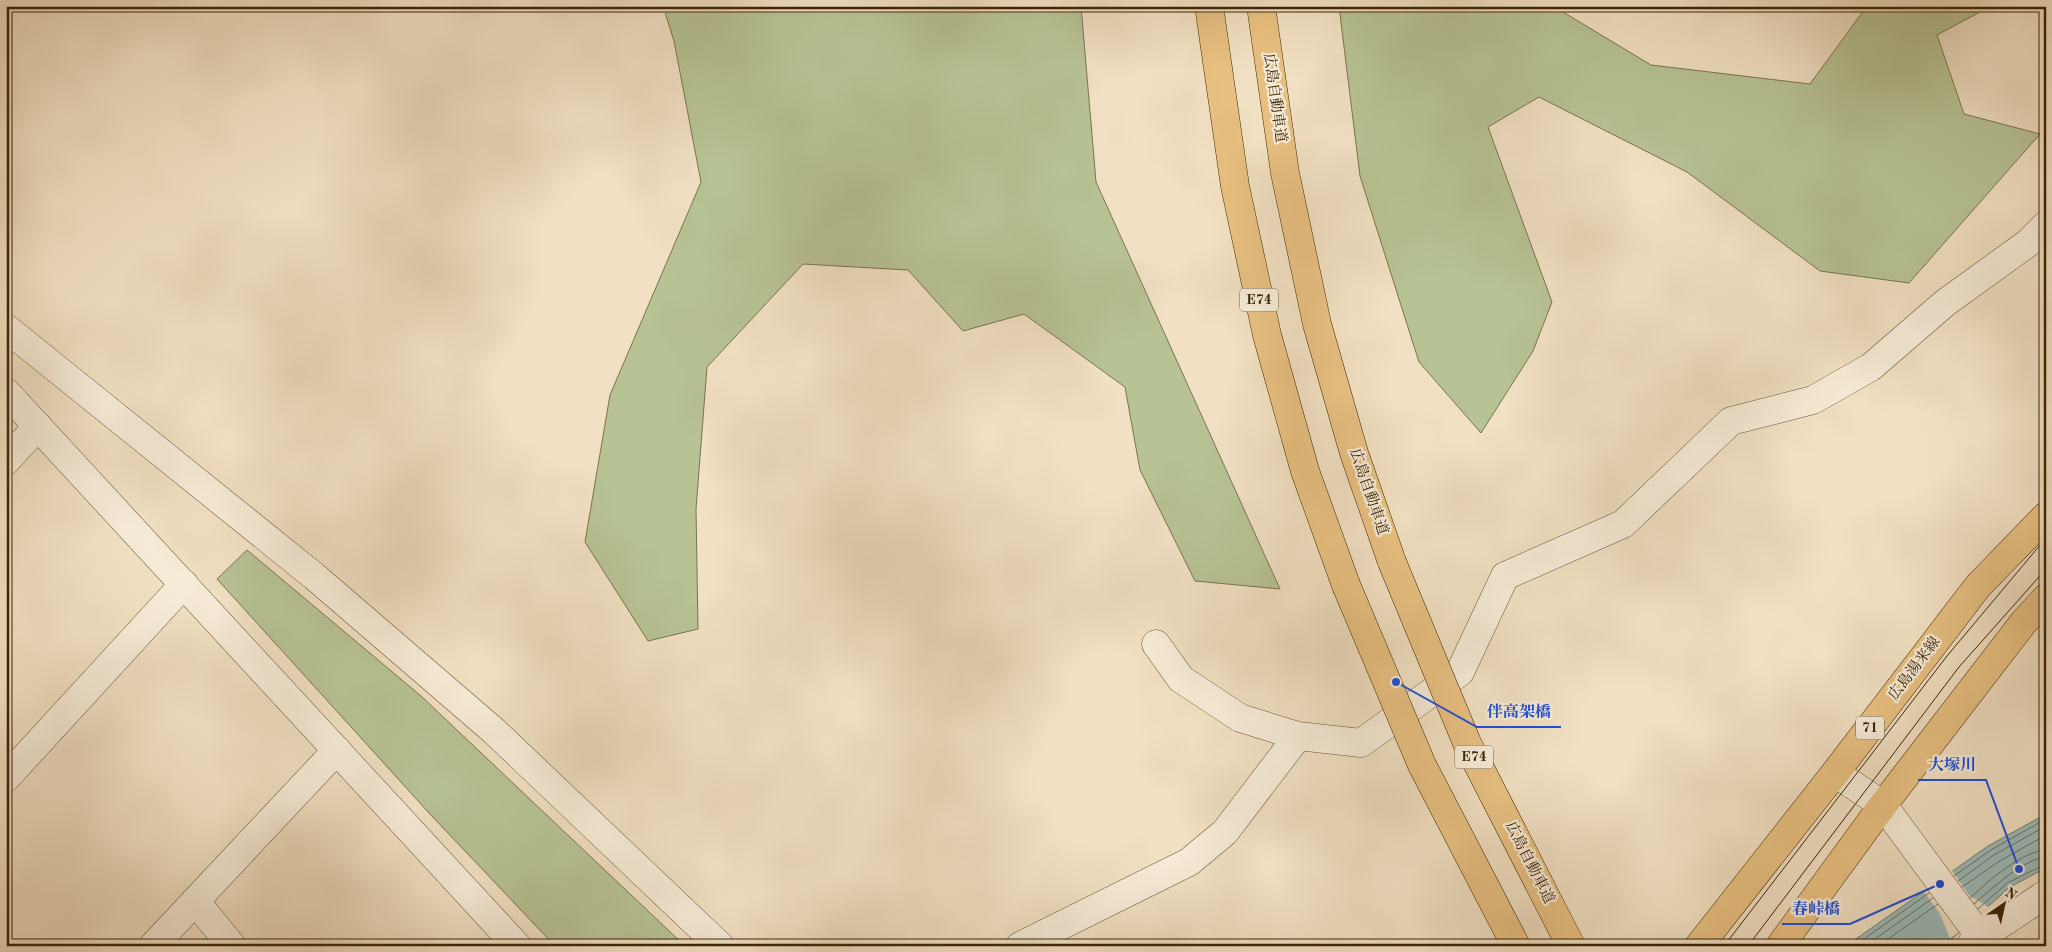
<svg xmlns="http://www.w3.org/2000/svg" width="2052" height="952" font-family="'Old Standard TT','Noto Serif JP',serif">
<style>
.green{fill:#b7c395;stroke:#7a744c}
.water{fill:#9cbbbb;stroke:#767f72}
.pier{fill:#f1e0c2}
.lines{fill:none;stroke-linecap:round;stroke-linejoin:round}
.shore{stroke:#6c7060;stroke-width:1}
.minor-casing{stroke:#695434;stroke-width:29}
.tertiary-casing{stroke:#695434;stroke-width:29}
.primary-casing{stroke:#3c2504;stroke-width:29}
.motorway-casing{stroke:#3c2504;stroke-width:29}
.minor{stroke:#f6ebd7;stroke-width:28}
.tertiary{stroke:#f6ebd7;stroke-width:28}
.primary{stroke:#e8c081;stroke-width:28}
.motorway{stroke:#e8c081;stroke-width:28}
.tram{stroke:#3c2504;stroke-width:1}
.motorway-bridge-casing{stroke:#3c2504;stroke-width:29;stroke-linecap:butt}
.motorway-bridge{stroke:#e8c081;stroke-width:28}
.labels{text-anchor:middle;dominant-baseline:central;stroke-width:4.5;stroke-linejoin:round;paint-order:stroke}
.shield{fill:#f6ebd7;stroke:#746043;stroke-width:1}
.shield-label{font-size:14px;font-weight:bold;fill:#3c2504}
.street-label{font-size:15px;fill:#3c2504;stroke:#f6ebd7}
.leader{fill:none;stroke:#1d4ed8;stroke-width:2}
.callout-dot{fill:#1d4ed8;stroke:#f6ebd7;stroke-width:2}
.callout-label{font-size:16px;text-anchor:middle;font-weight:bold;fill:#1d4ed8;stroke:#f6ebd7;stroke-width:4.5;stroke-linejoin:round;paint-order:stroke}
</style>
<rect width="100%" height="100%" fill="#f1e0c2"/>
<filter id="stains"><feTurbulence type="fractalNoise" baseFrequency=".004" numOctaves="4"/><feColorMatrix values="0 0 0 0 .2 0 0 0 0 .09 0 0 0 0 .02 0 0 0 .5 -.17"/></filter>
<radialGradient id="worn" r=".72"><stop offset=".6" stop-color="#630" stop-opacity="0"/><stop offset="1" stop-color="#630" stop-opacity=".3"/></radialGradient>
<path class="green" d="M663,6h418l15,176 184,407 -85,-8 -55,-111 -15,-83 -101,-73 -61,17 -55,-61 -105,-6 -96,103 -11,142 2,120 -50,12 -63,-99 25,-147 91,-213 -27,-141z
M1339,6h214l98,59 159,19 57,-78h124l-54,29 27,79 76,20 -131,149 -89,-12 -133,-99 -148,-75 -51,30 64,175 -19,49 -52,82 -62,-71 -59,-186z
M247,550l174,146 264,250h-130l-126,-133 -212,-234z"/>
<path class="water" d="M2046,814v54l-36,19 -66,59h-98l142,-100z"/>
<path class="pier" d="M1951,869l18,26 21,13 -14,13 -26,17 -10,-24 -18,-25z"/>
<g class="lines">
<path class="shore" d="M1954,876l37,-26 55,-31
M1958,881l36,-26 52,-29
M1962,887l36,-25 48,-27
M1970,898c17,-16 52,-47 76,-48
M1974,904c16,-14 51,-46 72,-47
M1978,909l29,-26 39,-19
M1854,946l75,-53
M1865,946l68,-48
M1878,946l60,-42"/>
<g class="minor-casing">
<path id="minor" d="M6,392l511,554
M6,461l32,-35
M1156,644l25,35 59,39 58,18 63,7 99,-71 45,-96 118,-52 108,-103 82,-21 58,-33 74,-64 83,-60 18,-18
M1835,773l48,32 90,122 13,6
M6,778l178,-194
M195,901l37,45
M1972,943l74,-49
M153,946l184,-196
M1020,946l169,-84 36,-30 73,-96"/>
</g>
<g class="tertiary-casing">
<path id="tertiary" d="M6,328l308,248 180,155 226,215"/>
</g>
<g class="primary-casing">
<path id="primary" d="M1699,946l136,-173 143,-187 68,-70
M1780,946l103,-141 140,-182 23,-25"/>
</g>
<g class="motorway-casing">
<path id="motorway" d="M1209,6l26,180 32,149 38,136 41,114
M1261,6l24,167 32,151 37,129 38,109"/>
</g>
<use href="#minor" class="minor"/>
<use href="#tertiary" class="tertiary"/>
<use href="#primary" class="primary"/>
<use href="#motorway" class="motorway"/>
<path class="tram" d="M1724,946l223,-290 99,-118
M1748,946l211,-279 87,-98"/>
<g class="motorway-bridge-casing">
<path id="motorway-bridge" d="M1392,562l75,181 104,203
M1346,585l76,180 94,181"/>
</g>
<use href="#motorway-bridge" class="motorway-bridge"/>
</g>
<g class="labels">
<g class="shield">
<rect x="1240" y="288.5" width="38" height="23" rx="4"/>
<rect x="1856" y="716.5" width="28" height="23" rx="4"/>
<rect x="1455" y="745.5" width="38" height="23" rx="4"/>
</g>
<g class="shield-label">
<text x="1259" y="300">E74</text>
<text x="1870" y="728">71</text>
<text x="1474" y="757">E74</text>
</g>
<g class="street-label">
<text transform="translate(1274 98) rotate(82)">広島自動車道</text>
<text transform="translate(1368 492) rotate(71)">広島自動車道</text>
<text transform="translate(1915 669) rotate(-53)">広島湯来線</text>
<text transform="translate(1529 863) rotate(63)">広島自動車道</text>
</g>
</g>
<path class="leader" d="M1396 682L1477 727H1561M2019 869L1986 780H1918M1940 884L1850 924H1782"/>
<g class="callout-dot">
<circle cx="1396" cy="682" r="5"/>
<circle cx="2019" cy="869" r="5"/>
<circle cx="1940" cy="884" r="5"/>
</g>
<g class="callout-label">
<text x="1519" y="717">伴高架橋</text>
<text x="1952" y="770">大塚川</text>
<text x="1816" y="914">春峠橋</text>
</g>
<rect width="2052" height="952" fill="none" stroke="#f1e0c2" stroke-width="25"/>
<rect x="8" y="8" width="2037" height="937" fill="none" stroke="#3c2504" stroke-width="2.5"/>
<rect x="12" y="12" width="2027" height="927" fill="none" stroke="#3c2504"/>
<g transform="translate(2004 904) rotate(34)" stroke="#f6ebd7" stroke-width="4" paint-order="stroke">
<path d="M0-4L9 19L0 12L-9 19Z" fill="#3c2504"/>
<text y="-8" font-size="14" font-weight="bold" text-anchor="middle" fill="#3c2504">N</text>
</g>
<rect width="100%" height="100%" filter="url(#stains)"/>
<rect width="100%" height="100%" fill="url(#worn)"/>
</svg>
